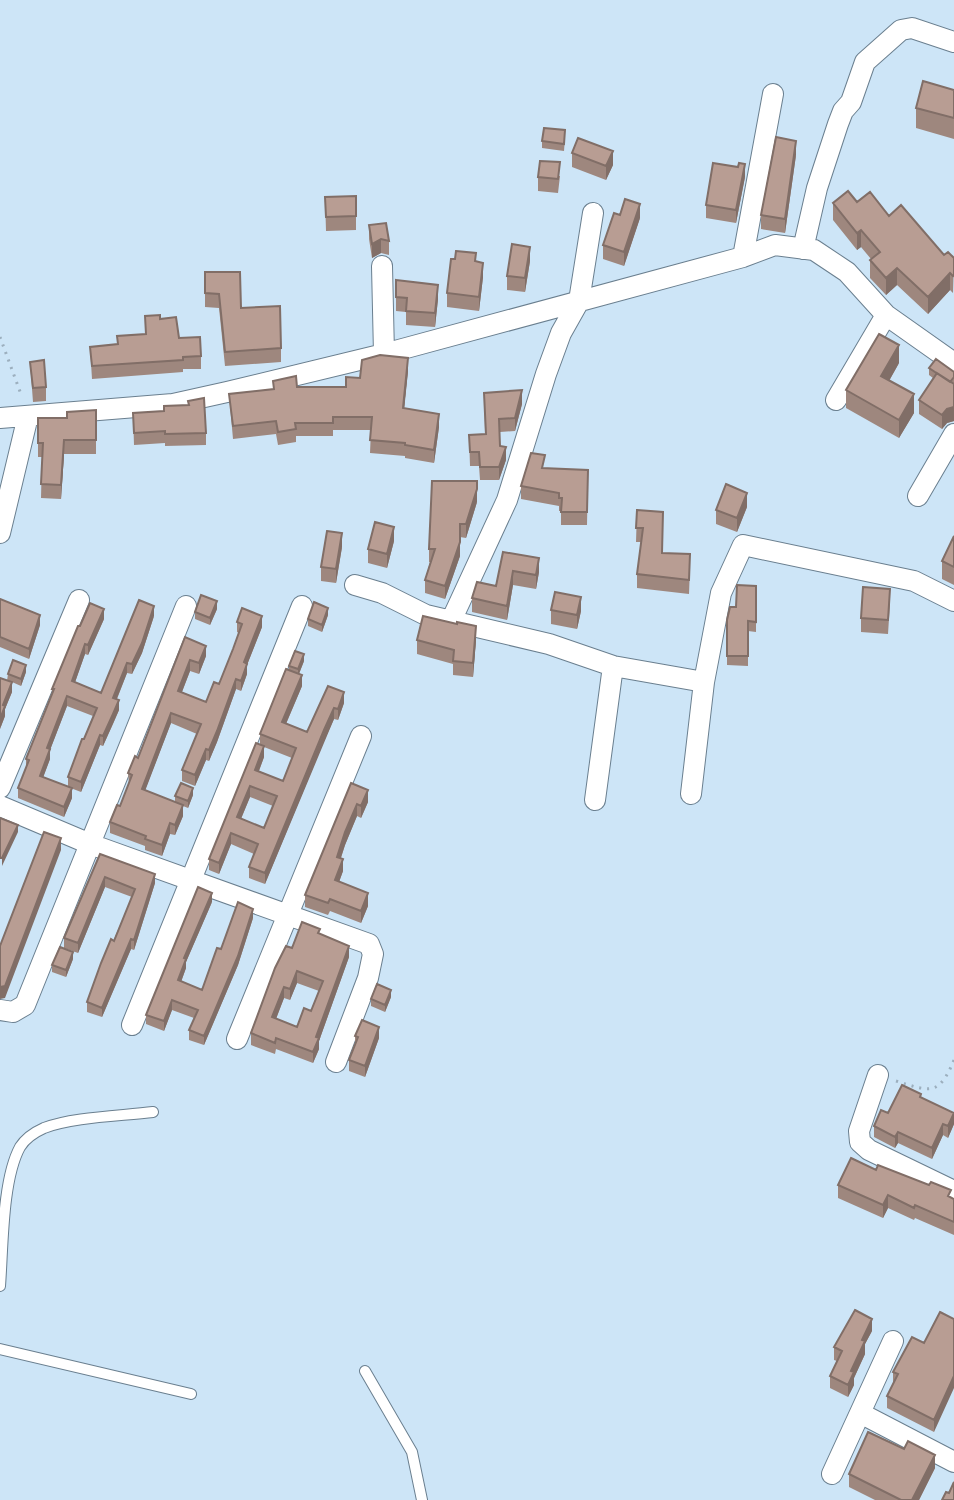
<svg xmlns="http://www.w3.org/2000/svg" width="954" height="1500" font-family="Rubik,sans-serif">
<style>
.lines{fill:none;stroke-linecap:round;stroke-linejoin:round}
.lane-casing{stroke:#6a7f8f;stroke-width:12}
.street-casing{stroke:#6a7f8f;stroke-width:22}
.path{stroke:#9cafbe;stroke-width:3;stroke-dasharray:2 6;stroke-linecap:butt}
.lane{stroke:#fff;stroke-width:10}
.street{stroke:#fff;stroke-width:20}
.wall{fill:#9e877e;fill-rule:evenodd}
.shaded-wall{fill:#816e67}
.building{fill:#b89d93;stroke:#816e67;stroke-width:2;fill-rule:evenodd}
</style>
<rect width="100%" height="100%" fill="#cde5f7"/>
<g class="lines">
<g class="lane-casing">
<path id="lane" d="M0,1286c3,-38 2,-106 20,-139 5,-8 15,-15 24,-19 28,-11 77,-12 109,-16
M0,1349l191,45
M365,1371l47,81 10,48"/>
</g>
<g class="street-casing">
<path id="street" d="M803,249l14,-61 21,-64 5,-13 8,-9 14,-40 36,-32 11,-2 42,14
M743,257l30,-163
M382,266l2,88
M836,400l50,-85
M0,418l173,-14 54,-12 157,-38 359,-97 32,-12 39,5 33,22 39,43 68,48
M918,496l36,-62
M0,533l28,-117
M355,585l27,8 44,22 123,29 64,22 91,16 17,-89 22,-48 171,36 40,20
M451,621l56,-121 39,-126 15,-41 18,-32 14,-88
M0,788l79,-188
M691,794l13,-112
M595,800l18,-134
M0,806l90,38 279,100 4,10 -5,24 -32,84
M0,1010l13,2 12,-7 161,-399
M132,1025l170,-419
M237,1039l124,-303
M878,1075l-19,56 1,11 9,8 85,41
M860,1413l94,49
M832,1474l61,-133"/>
</g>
<path class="path" d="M0,337l22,60
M896,1081c35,11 43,15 58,-21"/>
<use href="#lane" class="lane"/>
<use href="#street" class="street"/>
</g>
<path class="wall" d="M954,90v49l-38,-11v-20z
M565,137l-1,14 -22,-3v-7z
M572,153l41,12 -7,15 -34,-13z
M796,155l-11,78 -24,-4v-14z
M560,176l-2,17 -20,-2v-14z
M745,177l-9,46 -30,-5v-13z
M356,196v34l-30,1 -1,-34z
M857,202l32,14 55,39 10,3 -1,35 -3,-3 -22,24 -31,-29 -11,10 -16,-17v-18l1,-1 -10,-12 -4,3 -24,-30v-17z
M640,218l-16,48 -21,-7v-14z
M369,225l20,16v14l-8,-2 -9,5 -3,-19z
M530,261l-5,31 -18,-2v-14z
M476,262l7,15 -4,34 -32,-4v-14z
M205,272l76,76v14l-56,4 -6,-58 -14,-1z
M396,280l42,19 -3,28 -29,-2v-13l-10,-1z
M145,316l15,3 19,19 22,18v13h-18v3l-91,7 -2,-32 27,-2v-9l28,-2z
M30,362l16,25v14l-13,1z
M899,363l-10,18 25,32 -15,25 -53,-30v-18z
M929,368l25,4v49l-7,2 -5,6 -23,-15v-14l14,-22 -4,-3z
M408,371l-4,37 35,19 -5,36 -29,-5v-2l-35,-3 1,-23h-38v6h-37v6l-18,3 -2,-11 -43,5 -4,-45 68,-7h49l14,-9z
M484,393l38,11 -7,27 -15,1v14l6,14 -7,20h-19l-1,-14h-9l-1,-31 16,-1z
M96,410v44h-32l-3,45 -20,-1 1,-41h-4v-39h29z
M133,413l73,20v12l-41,1v-3l-31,2z
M545,468l43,2 -1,55h-26v-14h-2v-5l-38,-7v-13z
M477,502l-11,36 -6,-1v19l-15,43 -20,-6v-13l5,-18h-1v-13z
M747,507l-10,25 -21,-8v-14z
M637,510l25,43 28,15 -1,26 -52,-6v-14l4,-32h-5z
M954,536v49l-12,-6v-18z
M394,541l-7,27 -19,-5v-14z
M342,547l-6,36 -15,-2v-14z
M503,552l36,20 -3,17 -23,-4 -6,35 -35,-8v-14l24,-12z
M756,586v46l-8,-1v35l-21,-1v-45l9,-13z
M0,599l40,26 -11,34 -29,-12z
M890,603l-2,31 -27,-2v-14z
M217,609l-7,16 -15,-6v-7z
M551,610l30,1 -4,18 -26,-5z
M328,615l-6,17 -14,-6v-7z
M154,616l-12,37 -10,21 -5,-1 -10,26 2,11 -6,14 -10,22 -3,-1 -19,47 -13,-5v-10l25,-61 -26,-10 -17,44v9l-7,18 29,21 -8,19 -46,-19v-10l8,-19v-10l26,-64v-6l28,-63 24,-7 -16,36 -3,-1 -10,28 26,11z
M237,622l25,5 -15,38v9l-6,17 -5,-2 -19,53 -8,19 -3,-1 -11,26 -13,-5v-11l15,-36 -26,-11 -26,67 30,12v-6l18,-1 -5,13 -5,-2v10l-8,19 -5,-1 -8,22 -17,-6v-4l-35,-13v-11l10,-16 9,-22 -1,-11 10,-15 47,-121 21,19 -7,18 -9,-3 -8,21 24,10 13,-18 20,-51 -2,-1z
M417,640h59l-3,37 -20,-2v-11l-36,-10z
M304,661l-5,13 3,12 -16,38 21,8 21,-46 16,17 -6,17 -4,-1 -10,22 -59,143 -16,-6v-11l5,-13 -23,-10 -12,30 -10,-4v-11l51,-114v-11l29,-64v-4zM264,747l28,11 -9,23 -24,-10 5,-14zM250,797l23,9 -9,22 -23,-9z
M26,672l-5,14 -9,-4v10l-7,17v7l-5,13 8,-55z
M351,783l17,19 -7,16 -4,-2 -12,29 -4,13 2,13 -4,11 29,24 -7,17 -31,-12 -2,4 -23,-8v-12z
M100,854l55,29 -21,67 -3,-1 -29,68 -15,-5v-10l45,-105 -27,-10 -27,66 -14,-5v-10z
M212,902l-26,60v6l-5,14 21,8 19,-41 32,-31 -15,47 -34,80 -15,-5v-10l5,-12 -22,-8 -8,21 -18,-7v-9z
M320,934l29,23 -30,84v8l-6,14 -37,-14 -1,5 -24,-9v-12l41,-85zM297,983l22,8 -8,20 -14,16 -21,-8 8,-21 6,2z
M73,959l-7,18 -14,-5v-7z
M391,997l-6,15 -14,-6v-7z
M355,1036l24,2 -14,39 -16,-6v-11l6,-17z
M921,1097l33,27 -6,14 -5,-3 -11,24 -34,-16 -3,5 -21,-11v-11l14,-13z
M876,1170l78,29v36l-39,-17 -1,2 -26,-12 -5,10 -45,-20v-13z
M940,1312l-6,120 -47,-24v-12l6,-12v-12l31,-29z
M872,1331l-7,13v10l-11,24v7l-6,12 -18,-9v-12l7,-15 -3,-1v-13z
M904,1449l31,19 -16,32h-44l-26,-13v-13z"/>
<path class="shaded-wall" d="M796,141v14l-11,78v-14z
M613,151v14l-7,15v-14z
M745,164v13l-9,46v-13z
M640,204v14l-16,48v-14z
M861,230v17l-4,3v-17z
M381,239v14l-9,5v-14z
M530,247v14l-5,31v-14z
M483,263v14l-4,34v-14z
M897,268v17l-11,10v-17z
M950,273v17l-22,24v-17z
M438,285v14l-3,28v-14z
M899,345v18l-18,32v-19z
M408,358v13l-5,50v-13z
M522,390v14l-7,27v-13z
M914,394v19l-15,25v-18z
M954,407v14l-7,2 -5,6v-14l5,-6z
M439,414v13l-5,36v-13z
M64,440v14l-3,45v-14z
M506,447v13l-7,20v-13z
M477,489v13l-11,36v-14z
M747,493v14l-10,25v-14z
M394,527v14l-7,27v-14z
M342,533v14l-6,36v-14z
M460,542v14l-15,43v-13z
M539,558v14l-3,17v-14z
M513,571v14l-6,35v-14z
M581,597v14l-4,18v-14z
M217,601v8l-7,16v-7z
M154,606v10l-12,37 -10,21v-10z
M328,608v7l-6,17v-7z
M104,609v10l-16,36v-10z
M40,615v10l-11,34v-10z
M262,616v11l-15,38v9l-6,17v-10l3,-19z
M476,626v14l-3,37v-14z
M85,644v10l-13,37v-10z
M206,646v10l-7,18v-11z
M304,654v7l-6,15v-7z
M190,660v11l-12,31v-11z
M127,663v10l-14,35v-10z
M26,665v7l-5,14v-7z
M302,675v11l-20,47v-11z
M236,679v10l-19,53 -8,19v-11z
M12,682v10l-7,17v7l-5,13v-10l3,-14z
M344,692v11l-6,17v-11z
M67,696v10l-17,44v9l-10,27v-10l7,-28z
M119,700v10l-16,36v-10z
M334,708v11l-69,165v-11z
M171,713v10l-29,76v-10z
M100,735v10l-19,47v-10z
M264,746v11l-9,24v-11z
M206,749v11l-11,26v-11z
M250,786v11l-13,31v-11z
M72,788v10l-8,19v-10z
M193,788v7l-5,13v-7z
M368,790v12l-7,16v-12z
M357,804v12l-12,29 -8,24v-12l8,-25z
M183,805v11l-8,19v-10z
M170,823v11l-8,22v-11z
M18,825v7l-16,34v-8z
M231,833v11l-12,30v-11z
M61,838v12l-56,148 -5,1v-12z
M343,859v12l-8,22v-13z
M155,874v9l-21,67v-10z
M105,877v10l-27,66v-10z
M212,893v9l-26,60v6l-8,22v-10l6,-22z
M368,893v13l-7,17v-12z
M253,909v9l-15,47 -34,80v-9z
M131,939v10l-29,68v-9z
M349,946v11l-30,84v8l-6,14v-11l3,-15z
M73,952v7l-7,18v-7z
M297,971v12l-7,17v-11z
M284,987v11l-12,31v-12z
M391,990v7l-6,15v-7z
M172,1000v10l-8,21v-10z
M379,1027v11l-14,39v-11z
M954,1113v11l-6,14v-12z
M943,1124v11l-11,24v-11z
M898,1132v11l-3,5v-11z
M888,1195v13l-5,10v-13z
M872,1319v12l-7,13v10l-11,24v7l-6,12v-12l3,-14 11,-31z
M954,1376v12l-20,44v-12z
M935,1455v13l-16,32h-7z"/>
<path class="building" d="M923,81l31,9v28l-38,-10z
M544,128l21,2 -1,14 -22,-3z
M776,137l20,4 -11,78 -24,-4z
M578,138l35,13 -7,15 -34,-13z
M540,161l20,1 -2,17 -20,-2z
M713,163l25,4 1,-4 6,1 -9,46 -30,-5z
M848,191l9,11 13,-10 19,24 12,-11 43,50 4,-3 6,6v17l-1,1 -3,-3 -22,24 -31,-29 -11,10 -16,-18 10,-8 -19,-22 -4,3 -24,-30z
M356,196v20l-30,1 -1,-20z
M625,199l15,5 -16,48 -21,-7 11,-32 6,2z
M386,223l3,18 -8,-2 -9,5 -3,-19z
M512,244l18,3 -5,31 -18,-2z
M456,251l20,2 -1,8 8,2 -4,34 -32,-4 4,-34h4z
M205,272h35l1,36 39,-2 1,42 -56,4 -6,-58 -14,-1z
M396,280l42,5 -3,28 -29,-2 1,-13 -11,-1z
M160,315v4l16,-2 3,21 21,-1 1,19 -18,1v3l-91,6 -2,-19 28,-3 -1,-8 29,-2 -1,-18z
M879,334l20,11 -18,31 33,18 -15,26 -53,-30z
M380,355l28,3 -5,50 36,6 -5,36 -29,-5v-2l-35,-3 2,-23h-39v6h-38l1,6 -18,3 -2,-11 -43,5 -4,-32 45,-5 -1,-8 23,-5 1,11h49v-10l14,1 2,-18z
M936,359l18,13v5l-4,5 -21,-14z
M44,360l2,27 -13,1 -3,-26z
M937,373l17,11v23l-7,2 -5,6 -23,-15z
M522,390l-7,28 -16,1 1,27 6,1 -7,20h-19l-1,-15h-9l-1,-17 17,-1 -2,-41z
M204,398l2,35 -41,1v-3l-31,2 -1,-20 31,-2v-5l25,-1 -1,-4z
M96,410v30h-32l-3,45 -20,-1 2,-41h-5v-25h29v-6z
M531,453l14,2 -3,13 46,2 -1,42h-26l1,-14h-3v-5l-38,-7z
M432,481h45v8l-11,35h-6v18l-15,44 -20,-6 10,-31h-6z
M726,484l21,9 -10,25 -21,-8z
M637,510l26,2 -1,41 28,1 -1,26 -52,-6 6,-46h-7z
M375,522l19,5 -7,27 -19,-5z
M327,531l15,2 -6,36 -15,-2z
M954,536v31l-12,-6z
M503,552l36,6 -3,17 -23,-4 -6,35 -35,-8 5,-16 19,4z
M737,585l19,1v36l-8,-1v35h-21v-36l3,-13h6z
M863,587l27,2 -2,31 -27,-2z
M555,592l26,5 -4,18 -26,-5z
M201,595l16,6 -7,17 -15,-6z
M0,599l40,16 -11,34 -29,-12z
M139,600l15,6 -12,37 -10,21 -5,-1 -14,35 6,2 -6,14 -10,22 -3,-1 -19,47 -13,-5 14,-38h2l13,-31 -30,-12 -20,52 3,1 -10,27 32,12 -8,19 -46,-19 11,-28 -3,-1 28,-70h-2l26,-63h2l10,-23 14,6 -16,36 -3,-1 -13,37 29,12z
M314,602l14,6 -6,17 -14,-6z
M242,608l20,8 -18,46 3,2 -6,17 -5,-2 -19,52 -8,19 -3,-1 -11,26 -13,-5 19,-46 -30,-11 -29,76 41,16 -8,20 -5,-2 -8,22 -17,-6 1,-3 -36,-14 7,-17 3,1 12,-31 -4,-2 7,-17 3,2 47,-121 21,9 -7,17 -9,-3 -12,31 28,11 8,-20 5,2 14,-35 9,-25 -5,-2z
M423,616l34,8v-2l19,4 -3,37 -20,-2 1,-11 -37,-10z
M295,651l9,3 -6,15 -9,-3z
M13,660l13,5 -5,14 -13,-5z
M286,669l16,6 -20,47 25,10 21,-46 16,6 -6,17 -4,-1 -10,22 -59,143 -16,-6 9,-23 -27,-11 -12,30 -10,-4 47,-116 8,3 -9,24 28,11 13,-33 -36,-14zM250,786l27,10 -13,32 -27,-11z
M0,678l12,4 -9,23 2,1 -5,13z
M181,783l12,5 -5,13 -13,-5z
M351,783l17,7 -7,16 -4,-2 -12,28 -8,25 6,2 -8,21 33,13 -7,18 -31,-12 -2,4 -23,-8z
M0,818l18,7 -16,33h-2z
M44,832l17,6 -56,148 -5,1v-41z
M100,854l55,20 -21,66 -3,-1 -29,69 -15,-6 14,-39 10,-24 3,2 21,-52 -30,-12 -27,66 -14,-5z
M198,887l14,6 -28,65 2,1 -8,21 24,10 15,-42 4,1 17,-47 15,7 -15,47 -34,80 -15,-6 9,-20 -26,-10 -8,21 -18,-6z
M302,922l18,7 -2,4 31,13 -33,91 3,1 -6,14 -37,-14 -1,5 -24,-10 24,-65 11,-22 6,2zM297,971l26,10 -12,30 -7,-3 -7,19 -25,-10 12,-30 6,2z
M60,947l13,5 -7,18 -14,-5z
M377,984l14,6 -6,15 -14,-6z
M362,1020l17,7 -14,39 -16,-6 9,-23 -3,-1z
M902,1085l19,9 -1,3 34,16 -6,13 -5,-2 -11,24 -34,-16 -3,5 -21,-11 7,-16 7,3z
M851,1158l25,12 2,-5 51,20 2,-3 20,8 -3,6 6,3v23l-39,-17 -1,3 -26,-13 -5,10 -45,-20z
M855,1310l17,9 -10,21 3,1 -14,30 3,1 -6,13 -18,-9 12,-25 -8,-4z
M940,1312l14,7v57l-20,44 -47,-24 11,-22 -5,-2 19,-35 12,6z
M868,1432l36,17 4,-8 27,14 -23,45h-11l-52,-26z
M954,1482v18h-12l4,-8 3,1z"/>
</svg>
